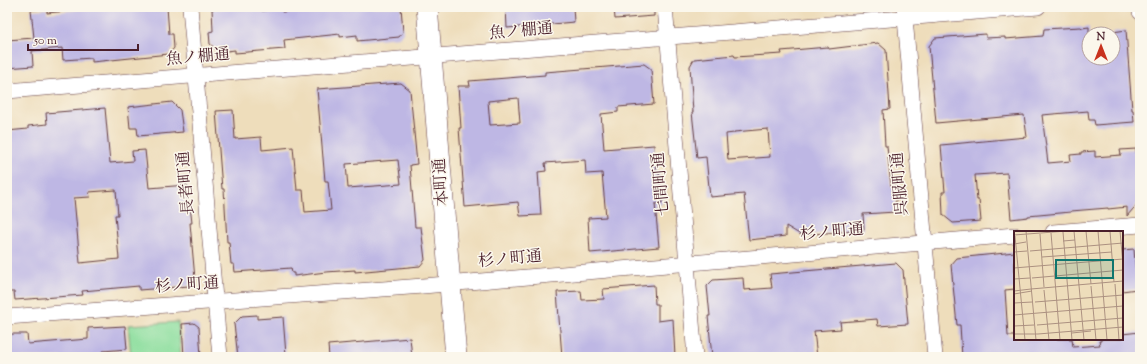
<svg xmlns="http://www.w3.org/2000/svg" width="1147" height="364" font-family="'Sorts Mill Goudy','Noto Serif JP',serif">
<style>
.green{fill:#8cde9e;stroke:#6b7e64}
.building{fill:#beb7e4;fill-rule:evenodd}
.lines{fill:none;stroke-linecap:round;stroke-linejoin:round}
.street-casing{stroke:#633c41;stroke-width:16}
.secondary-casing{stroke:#633c41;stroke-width:22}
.street{stroke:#fff;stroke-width:15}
.secondary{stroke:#fff;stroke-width:21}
.labels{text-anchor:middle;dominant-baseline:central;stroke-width:3;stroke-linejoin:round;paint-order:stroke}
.street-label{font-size:16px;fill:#4a1f2b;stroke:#fbf7ec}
.inset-road{fill:none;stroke:#ac9181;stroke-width:1}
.view{fill:#0f766e;fill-opacity:0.15;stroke:#0f766e;stroke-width:2}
.inset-edge{fill:none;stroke:#4a1f2b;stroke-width:2}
</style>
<rect width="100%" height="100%" fill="#fbf7ec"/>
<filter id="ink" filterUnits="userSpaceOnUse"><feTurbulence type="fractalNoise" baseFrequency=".025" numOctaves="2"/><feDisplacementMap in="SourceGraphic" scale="8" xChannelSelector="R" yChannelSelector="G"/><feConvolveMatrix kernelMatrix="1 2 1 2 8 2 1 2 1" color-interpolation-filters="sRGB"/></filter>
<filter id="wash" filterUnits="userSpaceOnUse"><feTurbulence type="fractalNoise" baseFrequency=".012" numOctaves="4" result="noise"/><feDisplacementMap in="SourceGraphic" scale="16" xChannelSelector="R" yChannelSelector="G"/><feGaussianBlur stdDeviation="0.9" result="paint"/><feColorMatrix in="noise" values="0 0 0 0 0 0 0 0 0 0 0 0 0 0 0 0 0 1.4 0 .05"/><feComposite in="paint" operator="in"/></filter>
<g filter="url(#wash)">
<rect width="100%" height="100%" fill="#edb"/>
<path class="green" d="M178,322l3,35h-50l-3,-32z"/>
<g id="blocks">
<path class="building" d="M87,7h80l2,27h4l1,14 -5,6 -77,8v-4l-29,2 -1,-12 -30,3 1,15 -26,2v-28l27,-2 -3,-28 16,-1v4l41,-4z
M242,7h20v4l20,-2v3l56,-5h63l2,25 -4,5 -42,4v-6l-17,2v-3l-56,6 1,9 -50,4v-3l-16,2 -9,-8 -1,-12 4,-1 -1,-22z
M506,7h67l1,15 -67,6z
M614,7h40v9l-39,3z
M1081,27l1,1 7,-1v31h24v-26l13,-2 6,80h1l1,12 -39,3 -1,-5h-5l-1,-9 -46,4 6,48 23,-2 -1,-6 11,-1v-2l14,-1v6l26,-2 -1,-5 16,-1 4,52 -13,15v-9l-19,2v-1l-37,3v1l-43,4v1l-17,2 -4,-46 -32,2 2,25h2l2,21 -28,2 -10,-8 -1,-23h3l-4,-47 86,-8 -3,-22 -88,8 -7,-77 6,-8 51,-4v4l19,-1v2l38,-3 1,-7z
M878,43l8,7 4,59 -7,1 2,36h2l4,40 5,-1v27l-33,2 1,16 -63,5 -15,-9v10l-37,4 -5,-46 -34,3 -4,-40 -9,1 -5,-46h1l-3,-46 4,-7 40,-4 1,2 47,-3 -1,-3 47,-4 1,2zM768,129l2,28 -42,3 -2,-26 8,-1v-1z
M644,64l7,5 3,35 -36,3v5l-17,2 3,35 50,-4 2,28h3l3,30 -7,1 4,43 -69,6 -2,-35 18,-1 -4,-44 -16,1 -1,-14 -40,3 1,8 -8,1 3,43 -21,1 -2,-14 -53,5 -6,-79h2l-3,-42h12l-1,-5 76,-6v-3zM518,98l2,25 -30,2 -2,-24z
M401,83l9,7 7,74 -7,1 5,62h6l4,33 -5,6 -65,6v-2l-29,2 -32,4v-3h-2l-1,-5 -56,4 -1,-8h-3l-2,-22h-2l-3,-53h-2l-6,-78 17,-1 2,29 26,-2 1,13 31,-3 4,43h6l2,22 26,-2 -3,-29h-3l-8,-92zM398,160l3,24 -53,4 -2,-24z
M172,102l8,8 3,22 -45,4 -1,-8h-7l-2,-21z
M105,108l5,55 23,-2 -1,-10 13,-1 4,38 38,-3 1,21h2l2,17h-2l5,56 -6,7 -50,4v-4l-57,5 1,4 -68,5 -1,-8h-7v-161l21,-2v-3l19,-2 -1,-11zM116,190l2,25h-3l4,44 -39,4 -6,-65 16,-1 -1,-5z
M1134,249l3,40 -15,2v-41z
M1015,252v37l-10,1 3,46h7v3h57l1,8 27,-2 -1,-4h2v-2h21v-5l18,-2v25h-178l-2,-32h-3l-6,-60 6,-7z
M896,263l7,7 5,54 -30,2 -1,-7 -37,3 1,7 -27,2 3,26h-105l-4,-41h2l-3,-30 6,-6 30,-2 1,12 28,-2 -2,-14z
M654,285l1,19h3v17l15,-2 2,38h-113l-5,-65 24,-1 1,9 22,-1 -1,-10z
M257,315v4l26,-2 3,38 -48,2 -4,-33 8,-8z
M194,323l5,4 2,30h-17l-2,-33z
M125,326l2,23 -24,2v6h-96v-17l5,-6h15l1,10 60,-5v-11z
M410,338l2,19h-83l-1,-12z"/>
</g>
</g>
<g filter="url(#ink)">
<use href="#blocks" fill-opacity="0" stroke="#633c41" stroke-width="1"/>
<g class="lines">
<g class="street-casing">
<path id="street" d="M190,7l30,350
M665,7l30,350
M904,7l31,350
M1140,7v5
M7,91l1031,-84
M1053,232l87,-7
M7,317l416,-31 592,-51"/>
</g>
<g class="secondary-casing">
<path id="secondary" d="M427,7l29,350"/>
</g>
<use href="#street" class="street"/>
<use href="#secondary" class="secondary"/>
</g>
</g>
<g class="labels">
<g class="street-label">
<text transform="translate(521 32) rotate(-5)">魚ノ棚通</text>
<text transform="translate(198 58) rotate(-5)">魚ノ棚通</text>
<text transform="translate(442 182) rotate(-94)">本町通</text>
<text transform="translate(187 183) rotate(-95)">長者町通</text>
<text transform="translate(662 184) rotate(-95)">七間町通</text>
<text transform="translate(901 184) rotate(-95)">呉服町通</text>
<text transform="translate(832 233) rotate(-5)">杉ノ町通</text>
<text transform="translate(510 260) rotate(-5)">杉ノ町通</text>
<text transform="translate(187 286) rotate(-4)">杉ノ町通</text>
</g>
</g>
<g transform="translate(1014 231)">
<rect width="109" height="109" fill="#edb"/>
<path class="inset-road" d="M12,0l10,109M60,0l10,109M72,0l5,53M84,0l9,109M96,0l4,51M106,0l3,34M49,1l9,108M37,2l9,107M26,3l4,53M0,4l53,-4M1,5l10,104M49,10l12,-1M0,13l12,-2M16,20l93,-8M0,21l13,-1M28,26l70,-5M0,37l109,-9M18,47l91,-8M0,48l16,-1M101,53l4,56M77,55l5,54M17,58l92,-8M30,59l5,50M0,60l17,-2M0,63l18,-3M21,71l88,-7M0,72l18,-1M0,84l109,-9M23,94l86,-7M0,95l20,-1M58,102l19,-2M0,103h24l85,-7"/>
<path class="view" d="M42,29h57v18h-57z"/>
<rect width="109" height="109" class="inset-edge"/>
</g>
<rect width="1147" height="364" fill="none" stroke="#fbf7ec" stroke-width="24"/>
<g transform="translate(1101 46)"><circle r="19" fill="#fbf7ec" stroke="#b4a19f"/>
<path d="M0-3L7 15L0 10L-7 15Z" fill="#c8321e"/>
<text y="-6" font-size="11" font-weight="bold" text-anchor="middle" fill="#4a1f2b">N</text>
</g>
<path d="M28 44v6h110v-6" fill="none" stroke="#4a1f2b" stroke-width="2"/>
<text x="34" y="44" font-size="12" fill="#4a1f2b" stroke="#fbf7ec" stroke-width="3" paint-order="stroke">50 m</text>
</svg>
